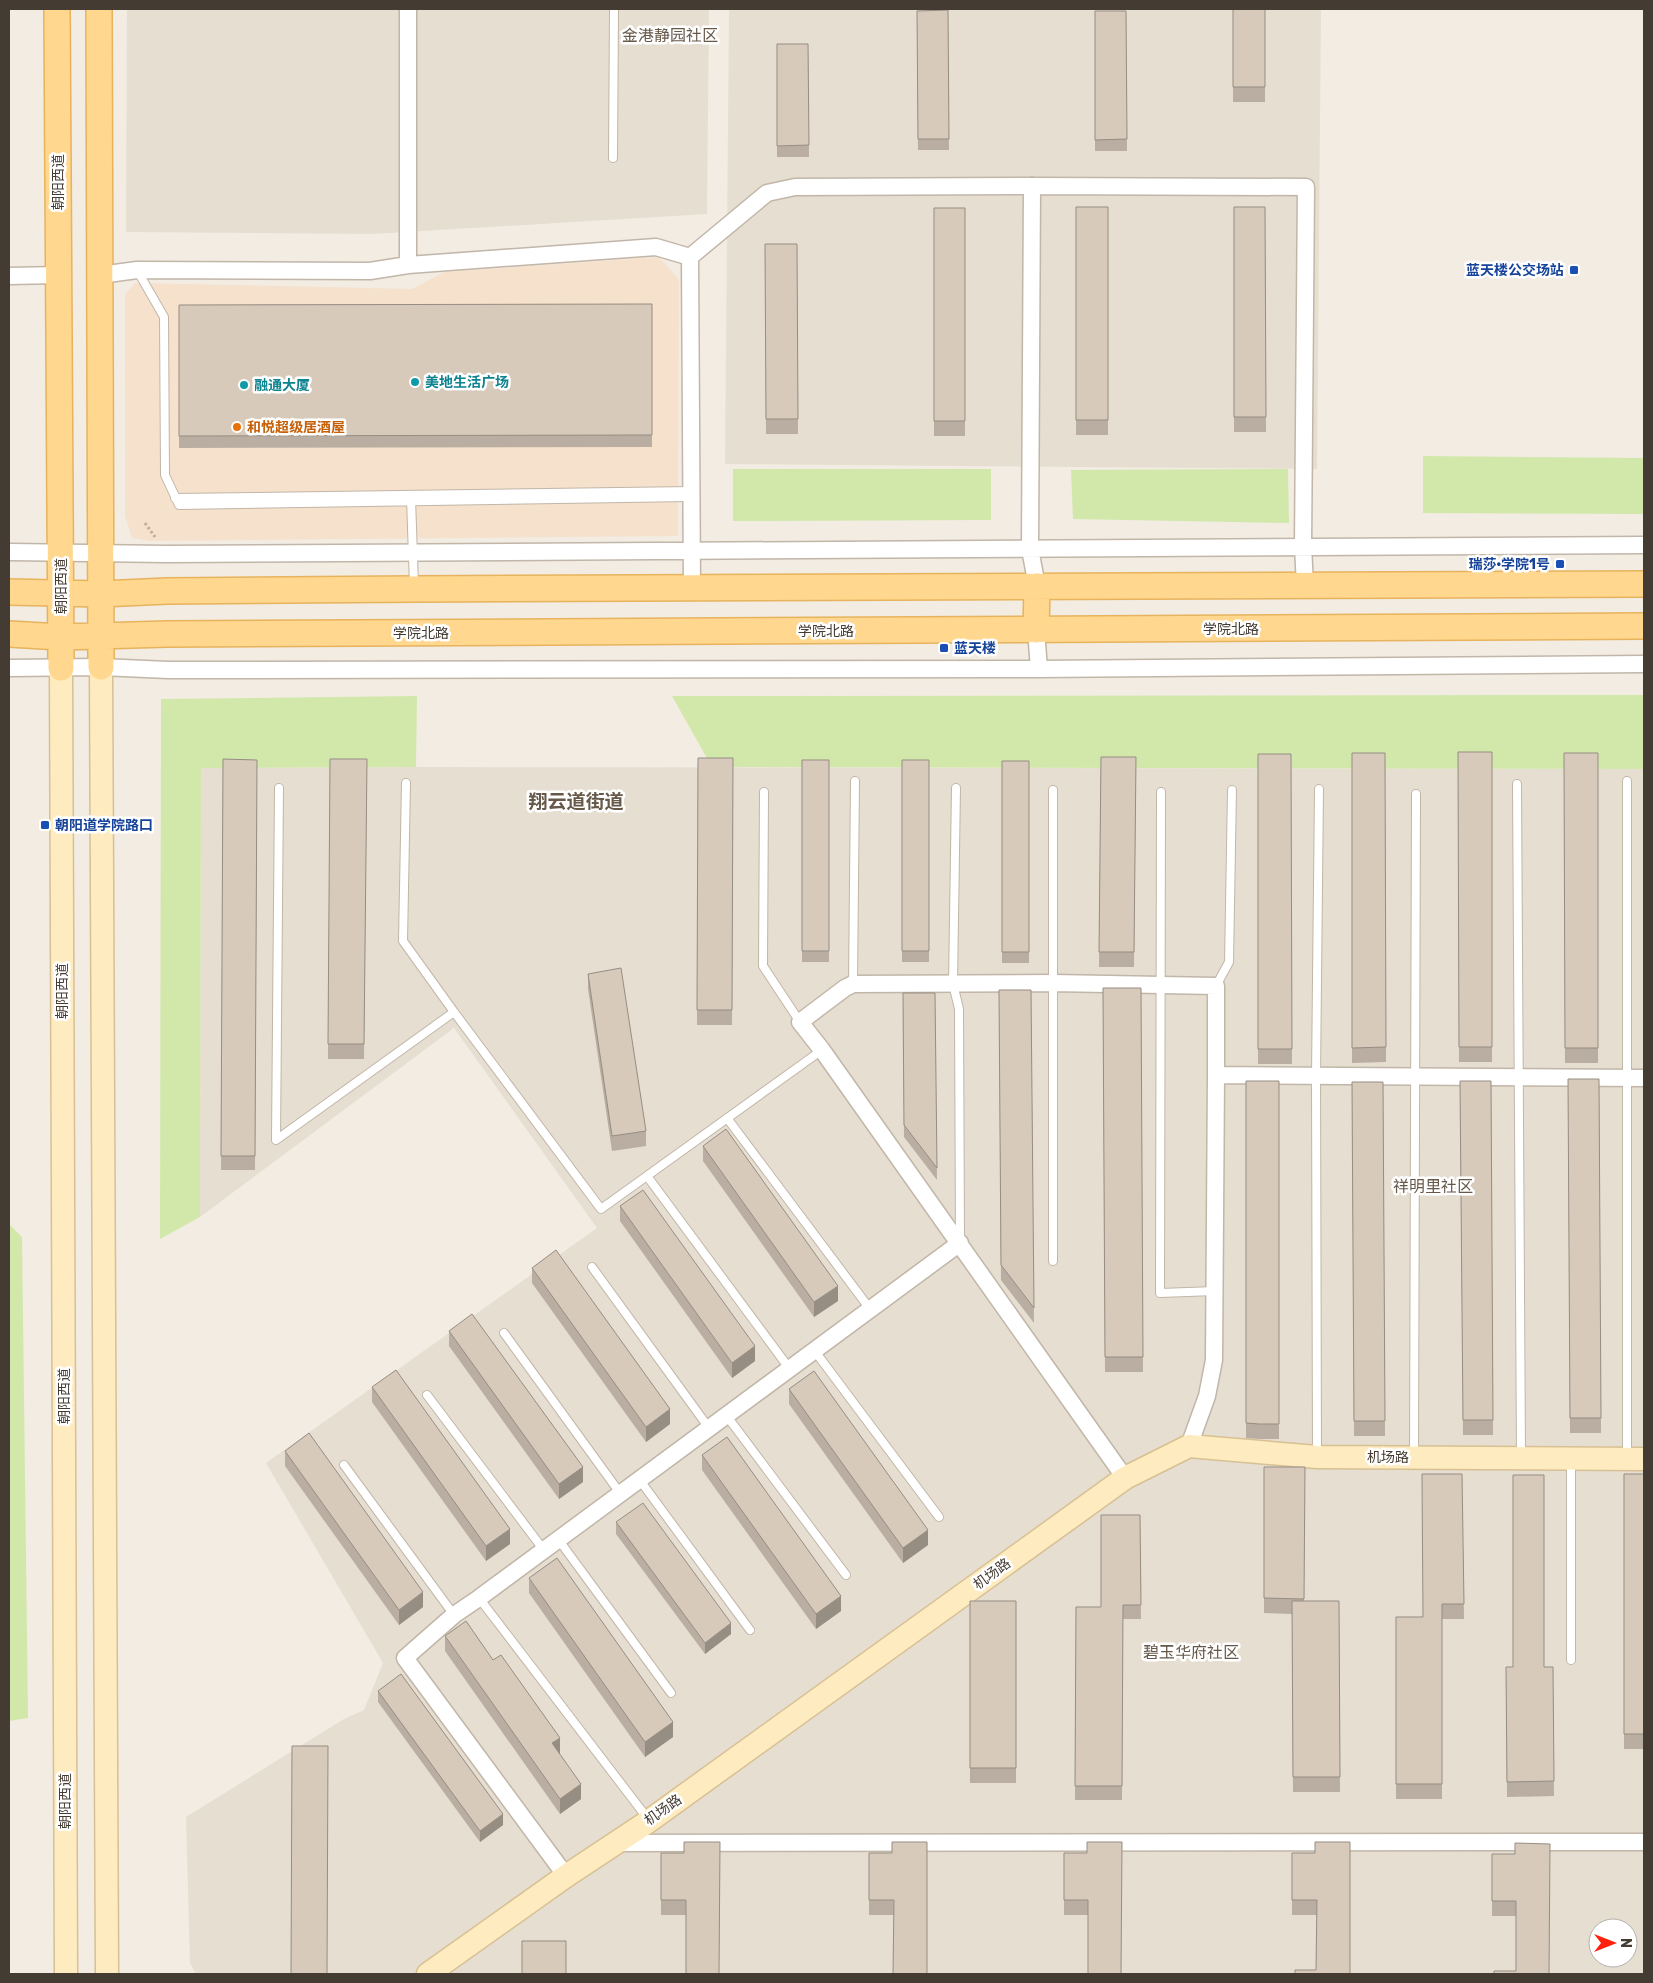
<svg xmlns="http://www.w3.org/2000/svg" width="1653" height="1983" font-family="Rubik,'Noto Sans SC',sans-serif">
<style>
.residential{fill:#e6ded1;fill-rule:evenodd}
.commercial{fill:#f6e1cd}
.green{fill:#d1e8aa}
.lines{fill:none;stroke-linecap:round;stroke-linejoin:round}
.lane-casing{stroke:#c1b6a8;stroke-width:10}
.street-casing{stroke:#c1b6a8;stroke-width:19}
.secondary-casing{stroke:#d7c093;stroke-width:25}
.primary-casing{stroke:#e7b35d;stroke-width:28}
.path{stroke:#c0ae96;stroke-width:3;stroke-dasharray:2.5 2.5;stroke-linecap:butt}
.lane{stroke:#fff;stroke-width:8}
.street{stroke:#fff;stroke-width:16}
.secondary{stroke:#ffebc0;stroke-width:22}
.primary{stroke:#ffd78f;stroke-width:25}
.wall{fill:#b9aea1}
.shaded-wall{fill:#968d83}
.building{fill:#d7cabb;stroke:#968d83}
.transit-dot{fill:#1a4fb4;stroke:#fff;stroke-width:2}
.culture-dot{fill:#0f9aa8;stroke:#fff;stroke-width:2}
.food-dot{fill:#e8710a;stroke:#fff;stroke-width:2}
.labels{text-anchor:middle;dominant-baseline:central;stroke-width:5;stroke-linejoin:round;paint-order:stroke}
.street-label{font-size:14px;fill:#443c33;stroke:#fff}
.transit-label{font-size:14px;font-weight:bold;fill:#164399;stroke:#fff;text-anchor:end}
.culture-label{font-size:14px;font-weight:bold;fill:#0d838f;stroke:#fff;text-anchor:start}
.food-label{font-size:14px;font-weight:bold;fill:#c56008;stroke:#fff;text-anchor:start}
.quarter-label{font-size:16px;fill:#67594a;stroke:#fff}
.district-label{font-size:19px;font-weight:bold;fill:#67594a;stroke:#fff}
</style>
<rect width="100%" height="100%" fill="#f2ece3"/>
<path class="residential" d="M127,9h582l-2,205 -335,20 -246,-2z
M729,9h592l-4,460 -592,-5z
M416,767l1228,2v1205h-1448l-6,-11 -4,-146 158,-98 20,-9 19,-47 -117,-200 331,-235 -143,-200 -254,189 1,-449zM1598,1928h30v30h-30z"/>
<path class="commercial" d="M659,257l20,23 -1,256 -527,5 -19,-3 -7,-22v-221l10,-12 277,6 32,-17z"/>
<path class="green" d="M1423,456l221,2v56l-221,-1z
M733,469h258v51l-258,1z
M1288,469l1,54 -216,-4 -2,-49z
M1644,695v74l-932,-2 -40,-71z
M417,696l-1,71 -215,1 -1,449 -40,22 1,-540z
M9,1224l13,13 6,481 -19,3z"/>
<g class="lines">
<g class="lane-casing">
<path id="lane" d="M613,158l1,-149
M137,270l27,47 1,158 14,30 512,-8
M175,498l517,-7
M411,498l3,88
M1627,781v676
M406,783l-3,158 51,71
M1517,784l4,673
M279,788l-3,352 178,-128 147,197 221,-159
M956,788l-3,196 6,25 1,231
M764,792l-1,174 37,56
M1161,792l-1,501 55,-2
M853,984l2,-203
M1216,986l13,-24 3,-172
M727,1118l143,191
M647,1176l142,192
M1053,1261v-471
M592,1267l117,161
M504,1333l116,160
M814,1350l125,167
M427,1395l116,154
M726,1415l120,160
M1317,1455l-1,-379 3,-287
M1414,1457l2,-663
M1571,1460v200
M344,1465l110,150
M639,1479l111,151
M558,1539l113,154
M479,1598l169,221"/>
</g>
<g class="street-casing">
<path id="street" d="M408,9v256
M1032,186l-2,363 7,37
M690,257l2,331
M100,275l37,-5 233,1 38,-6 248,-18 34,10 77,-64 28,-6 237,-1 274,1 -3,359 2,39
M9,276l50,-1
M9,552l158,2 1477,-9
M1036,630l3,39
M9,668l92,-1 67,3 871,-1 605,-5
M1189,1446l18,-50 7,-36 2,-285 428,3
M1125,1478l-303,-428 -22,-28 45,-34 8,-4 200,-1 163,3v89
M616,1843l1028,-1
M566,1876l-161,-218 49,-43 25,-17 481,-355"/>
</g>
<g class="secondary-casing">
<path id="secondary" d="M101,667l6,1307
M61,668l5,1306
M428,1974l138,-98 83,-55 476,-343 64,-32 128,11 327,2"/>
</g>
<g class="primary-casing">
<path id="primary" d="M57,9l4,659
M99,9l2,658
M9,592l92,2 66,-3 247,-2 1230,-5
M1036,630l1,-44
M9,634l52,3 107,-3 1476,-8"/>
</g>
<path class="path" d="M145,523l10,14"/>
<use href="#lane" class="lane"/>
<use href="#street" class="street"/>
<use href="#secondary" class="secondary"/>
<use href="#primary" class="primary"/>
</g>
<path class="wall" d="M1233,9h32v93h-32z
M948,10l1,140h-31l-1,-139z
M1095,11h31l1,140h-32z
M777,44h31l1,113h-32z
M1076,207h32v228h-32z
M1234,207h31l1,225h-32z
M934,208h31v228h-31z
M765,244h32l1,190h-32z
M652,304v143l-473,1v-143z
M1458,752h34v310h-33z
M1352,753h33l1,309 -34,1z
M1564,753h34v310h-33z
M1258,754h33l1,310h-34z
M1101,757h35l-2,210h-35z
M698,758h35l-1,267h-35z
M223,759l34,1 -2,410h-34z
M330,759h37l-3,300h-36z
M802,760h27v202h-27z
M902,760h27v202h-27z
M1002,761h27v202h-27z
M588,974l58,157v15l-34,5 -24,-162z
M1103,988h38l2,384h-38z
M999,990h32l3,333 -33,-43z
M935,993l2,187 -33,-43 -1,-133z
M1568,1079h31l2,354h-31z
M1246,1081h33v358h-20l-13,-1z
M1460,1081h31l2,354h-30z
M1352,1082h31l2,354h-31z
M703,1146l135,155 -24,16 -111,-156z
M620,1206l135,155 -23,17 -112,-157z
M532,1268l138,156 -24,18 -114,-159z
M449,1331l134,151 -24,17 -110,-153z
M372,1387l138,157 -24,17 -114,-159z
M789,1389l139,156 -25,18 -114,-159z
M285,1451l138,156 -24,18 -114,-159z
M702,1455l139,156 -25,18 -114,-159z
M1264,1467h41l-1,134h35l1,191h-47l-1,-178 -28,-1z
M1462,1474l2,145h-22v180h-46v-182h27z
M1624,1474h20v275h-20z
M1140,1515l1,104h-18l-1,181h-47l1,-193h25z
M616,1522l115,112 -26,20 -89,-120z
M529,1578l144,159 -28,20 -116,-164z
M970,1601h46v182h-46z
M445,1636l115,117h-1l22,46 -21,15 -115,-163z
M1506,1667h47l1,129 -47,1z
M378,1691l125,134 -23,17 -102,-140z
M720,1842l-34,73h-25v-62h23z
M892,1842l2,73h-25v-62h23z
M1064,1853h23l35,121 -34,-59h-24z
M1292,1853h23l35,121 -34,-4 1,-55h-25z
M1492,1854h23l34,120 -33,-3v-55h-24z"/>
<path class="shaded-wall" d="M838,1286v15l-24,16v-15z
M755,1346v15l-23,17v-15z
M670,1409v15l-24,18v-15z
M583,1467v15l-24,17v-15z
M510,1529v15l-24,17v-15z
M928,1530v15l-25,18v-15z
M423,1592v15l-24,18v-15z
M841,1596v15l-25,18v-15z
M731,1623v11l-26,20v-11z
M673,1722v15l-28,20v-15z
M560,1738v15l-8,5v-15z
M581,1784v15l-21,15v-15z
M503,1814v11l-23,17v-11z"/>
<path class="building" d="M1233,9h32v78h-32z
M948,10l1,129h-31l-1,-128z
M1095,11h31l1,128 -32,1z
M777,44h31l1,101 -32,1z
M1076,207h32v213h-32z
M1234,207h31l1,210h-32z
M934,208h31v213h-31z
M765,244h32l1,175h-32z
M652,304v131l-473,1v-131z
M1458,752h34v295h-33z
M1352,753h33l1,294 -34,1z
M1564,753h34v295h-33z
M1258,754h33l1,295h-34z
M1101,757h35l-2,195h-35z
M698,758h35l-1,252h-35z
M223,759l34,1 -2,396h-34z
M330,759h37l-3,285h-36z
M802,760h27v191h-27z
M902,760h27v191h-27z
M1002,761h27v191h-27z
M621,968l25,163 -34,5 -24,-162z
M1103,988h38l2,369h-38z
M999,990h32l3,318 -33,-43z
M903,993h32l2,175 -33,-43z
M1568,1079h31l2,339h-31z
M1246,1081h33v343h-20l-13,-1z
M1460,1081h31l2,339h-30z
M1352,1082h31l2,339h-31z
M726,1129l112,157 -24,16 -111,-156z
M643,1190l112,156 -23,17 -112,-157z
M556,1250l114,159 -24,18 -114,-159z
M472,1314l111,153 -24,17 -110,-153z
M396,1370l114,159 -24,17 -114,-159z
M814,1371l114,159 -25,18 -114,-159z
M309,1433l114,159 -24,18 -114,-159z
M727,1437l114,159 -25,18 -114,-159z
M1264,1467h41l-1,132 -40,-1z
M1422,1474h40l2,130h-22v180h-46v-167h27z
M1624,1474h20v260h-20z
M1513,1475h31v192h9l1,114 -47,1 -1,-115h7z
M643,1503l88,120 -26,20 -89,-121z
M1101,1515h39l1,90h-18l-1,181h-47l1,-179h25z
M557,1558l116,164 -28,20 -116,-164z
M970,1601h46v167h-46z
M1292,1601h47l1,176h-47z
M466,1621l27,39 8,-5 59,83 -8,5 29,41 -21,15 -115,-163z
M401,1674l102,140 -23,17 -102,-140z
M292,1746h36l-1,228h-36z
M684,1842h36l-1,132h-33v-74h-25v-47h23z
M892,1842h35v132h-34l1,-74h-25v-47h23z
M1087,1842h35l-1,132h-33v-74h-24v-47h23z
M1315,1842h35v132h-55v-4h21l1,-70h-25v-47h23z
M1515,1843l35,1 -1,130h-55v-3h22v-70h-24v-47h23z
M522,1941h44v33h-44z"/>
<g class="transit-dot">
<rect x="1569" y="265" width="10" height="10" rx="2.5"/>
<rect x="1555" y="559" width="10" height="10" rx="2.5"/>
<rect x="939" y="643" width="10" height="10" rx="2.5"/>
<rect x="40" y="820" width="10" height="10" rx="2.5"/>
</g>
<g class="culture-dot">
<circle cx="415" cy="382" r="5"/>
<circle cx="244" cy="385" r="5"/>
</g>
<circle class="food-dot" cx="237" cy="427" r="5"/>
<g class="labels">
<g class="street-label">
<text transform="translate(58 182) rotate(-90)">朝阳西道</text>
<text transform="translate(61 586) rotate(-90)">朝阳西道</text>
<text x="1231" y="629">学院北路</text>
<text x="826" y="631">学院北路</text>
<text x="421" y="633">学院北路</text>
<text transform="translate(62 991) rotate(-90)">朝阳西道</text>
<text transform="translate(64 1396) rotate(-90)">朝阳西道</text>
<text x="1388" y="1457">机场路</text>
<text transform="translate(992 1574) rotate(-36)">机场路</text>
<text transform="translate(65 1801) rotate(-90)">朝阳西道</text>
<text transform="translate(663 1810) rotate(-35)">机场路</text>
</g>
<g class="transit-label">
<text x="1564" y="270">蓝天楼公交场站</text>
<text x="1550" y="564">瑞莎·学院1号</text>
<text x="954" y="648" text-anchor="start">蓝天楼</text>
<text x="55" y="825" text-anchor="start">朝阳道学院路口</text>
</g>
<g class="culture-label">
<text x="425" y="382">美地生活广场</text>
<text x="254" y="385">融通大厦</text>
</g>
<g class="food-label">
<text x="247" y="427">和悦超级居酒屋</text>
</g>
<g class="quarter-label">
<text x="670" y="35">金港静园社区</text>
<text x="1433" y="1186">祥明里社区</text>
<text x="1191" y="1652">碧玉华府社区</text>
</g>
<g class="district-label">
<text x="576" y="801">翔云道街道</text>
</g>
</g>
<rect width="1653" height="1983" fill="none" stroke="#443c33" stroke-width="20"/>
<g transform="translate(1613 1943) rotate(90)"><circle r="24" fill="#ffffff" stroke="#b4b1ad"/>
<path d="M0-4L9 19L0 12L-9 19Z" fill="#ff200d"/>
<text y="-8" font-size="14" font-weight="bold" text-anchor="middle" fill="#443c33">N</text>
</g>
</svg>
